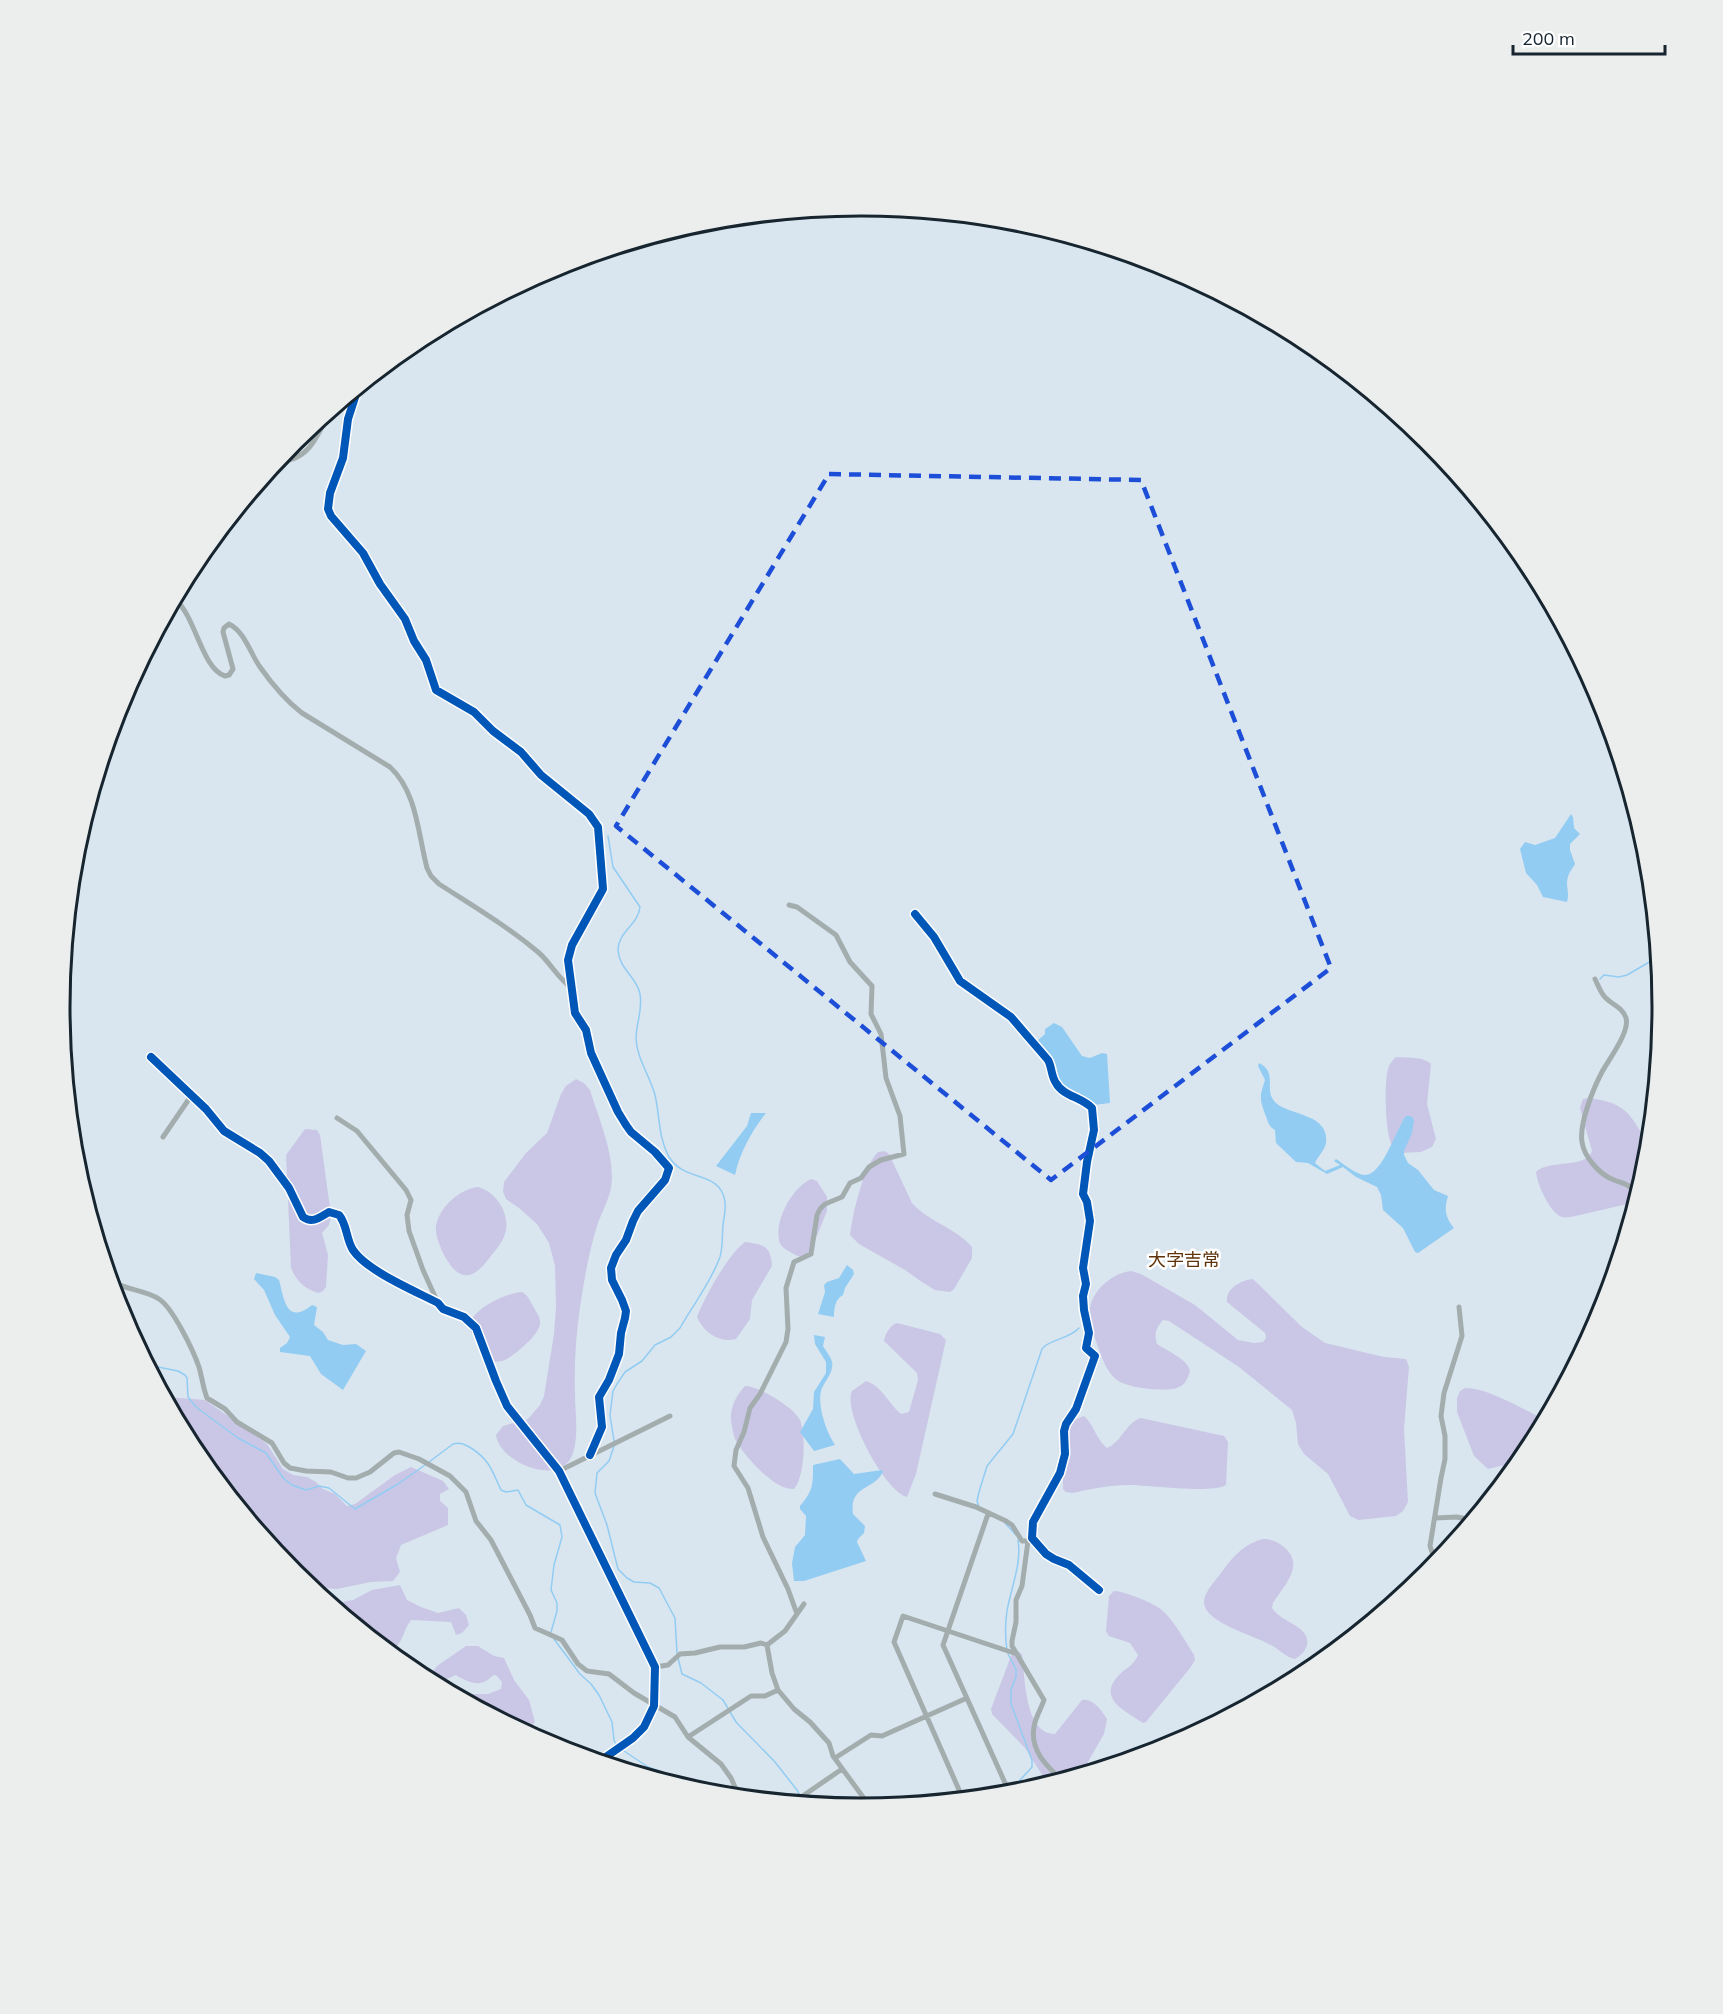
<svg xmlns="http://www.w3.org/2000/svg" width="1723" height="2014" font-family="Mulish,'Noto Sans JP',sans-serif">
<style>
.green{fill:#cac7e6}
.water{fill:#92ccf2}
.lines{fill:none;stroke-linecap:round;stroke-linejoin:round}
.stream{stroke:#92ccf2;stroke-width:1.5}
.street{stroke:#a3adae;stroke-width:5}
.cycleway-casing{stroke:#fff;stroke-width:11}
.cycleway{stroke:#0057b8;stroke-width:8}
.marked{fill:none;stroke:#1d4ed8;stroke-width:4.5;stroke-dasharray:12 8;stroke-linejoin:round}
.labels{text-anchor:middle;dominant-baseline:central;stroke-width:5;stroke-linejoin:round;paint-order:stroke}
.quarter-label{font-size:18px;fill:#5e330a;stroke:#fff}
.rim{fill:none;stroke:#16252f;stroke-width:3}
</style>
<rect width="100%" height="100%" fill="#d9e6ef"/>
<path class="green" d="M1396,1057c11,1 27,-1 35,7l-4,40 9,35 -4,8 -11,5 -22,1c-3,-3 -5,-5 -7,-8 -7,-13 -8,-61 -4,-76 1,-5 4,-8 8,-12z
M576,1079l8,4 6,7c9,29 22,58 22,88 0,17 -10,33 -15,48 -8,26 -13,54 -17,81 -4,28 -6,58 -5,87 0,19 4,40 -2,59 -11,35 -73,11 -77,-18l7,-9 25,-7 12,-14 4,-9 10,-62 2,-27 -1,-41 -6,-23 -12,-19 -18,-16 -13,-9 -3,-7 1,-10 22,-29 21,-20 14,-39 5,-8z
M1589,1098c27,4 38,9 51,33 3,5 8,12 9,17 3,14 -9,40 -13,54l-65,15c-2,0 -7,1 -9,0 -12,-4 -25,-33 -26,-45 13,-13 51,-3 56,-21l-12,-43 3,-9z
M305,1129l12,1 3,5 11,80 -2,10 -7,8 6,22 -2,32 -3,4 -5,2c-14,-5 -21,-11 -27,-25l-5,-113z
M885,1151l4,3 23,49c17,19 44,25 60,44v11l-18,31 -4,3 -15,-2 -13,-8 -17,-12 -46,-26 -9,-9c3,-22 13,-68 28,-83z
M811,1179l6,2 10,16v14l-18,44c-6,3 -11,2 -17,-2 -6,-3 -12,-7 -13,-13 -4,-21 13,-52 32,-61z
M478,1187c19,5 33,28 27,47 -3,10 -12,19 -18,27 -4,5 -11,13 -18,14 -12,3 -22,-14 -26,-22 -4,-9 -8,-18 -7,-27 3,-19 24,-37 42,-39z
M745,1242c18,2 26,4 27,24l-20,34 -2,19 -14,20c-17,4 -32,-6 -39,-22 7,-19 32,-64 48,-75z
M1131,1271l10,3 54,31 43,35 16,3 9,-1 3,-4 -1,-5 -38,-31c-2,-13 14,-22 26,-23l49,48 23,16 59,14 22,2 3,8 -5,62 4,73 -5,9 -7,5 -38,4 -8,-4 -22,-42 -24,-20 -6,-10 -2,-21 -4,-13 -53,-43 -70,-46 -6,-1c-7,8 -9,14 -6,24 8,5 30,16 32,24 2,4 0,5 -1,9 -2,4 -4,8 -9,10 -11,6 -52,1 -62,-7 -11,-8 -15,-23 -20,-36 -4,-12 -10,-27 -6,-40 5,-17 23,-31 40,-33z
M522,1292c6,3 8,9 11,14 3,6 8,11 7,18 -1,11 -25,31 -35,36 -5,2 -9,2 -14,1l-22,-32c-1,-19 37,-36 53,-37z
M897,1323l43,11 6,6 -30,134 -9,23c-22,-5 -65,-86 -55,-106l14,-10c15,4 23,23 35,33l8,-2 9,-32 -1,-7 -33,-32c1,-7 6,-16 13,-18z
M745,1386c12,-1 50,22 55,34 6,14 5,57 -6,69 -19,2 -50,-33 -59,-50 -2,-5 -3,-13 -4,-18 -1,-14 5,-25 14,-35z
M1465,1388c21,-1 60,22 80,32l-17,33 -7,8 -33,8 -14,-13 -17,-44v-14l3,-7z
M166,1397l39,3 62,44 16,25 10,6 14,2 9,5 7,7 12,5 12,12 8,-2 40,-29 16,-8 32,14 6,8 -9,5v7l8,7v17l-47,20 -5,13 4,14 -7,9 -22,1 -34,7 -26,-2 -16,-14 -100,-121z
M1084,1416c10,9 12,23 23,32 15,-6 19,-26 34,-30l83,18 4,6 -2,43c-14,9 -77,0 -98,0 -18,0 -38,4 -55,8l-7,-1 -3,-3v-53l9,-15z
M1263,1539c9,0 15,3 22,9 20,18 -1,37 -12,55l-1,5c8,14 39,18 35,37 -2,7 -7,11 -12,14 -10,-2 -16,-10 -24,-14 -15,-9 -69,-23 -67,-44 1,-11 14,-23 20,-32 10,-14 22,-26 39,-30z
M400,1585l7,15 14,7 17,6 21,-5 7,7 3,10 -7,8 -6,2 -5,-13 -40,-2c-9,12 -7,25 -22,31l-57,-47 21,-4 19,-10z
M1114,1591c13,1 40,12 49,20 11,10 23,31 31,44l1,5 -5,8 -44,54 -3,1c-17,-12 -47,-24 -24,-48 7,-7 15,-10 19,-20l-8,-12 -21,-7 -3,-5 3,-35z
M466,1646h12l16,10 10,2 10,22 15,20 6,22 -4,5 -11,2 -61,-33 6,-2h23l13,-5 1,-7 -6,-7 -4,1c-10,12 -24,7 -36,-1l-19,8 -10,-4 10,-13z
M1016,1650l6,4c3,21 2,80 33,80l27,-34c11,-2 20,11 25,19l-3,15 -23,40 -33,10 -23,-36 -33,-34 -1,-5 20,-53z"/>
<path class="water" d="M1571,814l2,3 1,11 6,6 -10,10v6l5,14c-2,4 -6,8 -7,13 -3,8 2,16 -1,25l-24,-5 -6,-12 -11,-12 -6,-24 5,-7 10,3 20,-7z
M1054,1023l8,4 20,29 8,2 12,-5 5,1 3,49 -16,2 -16,-13 -4,3 -9,-4 -10,-11c7,-17 -8,-27 -18,-39l8,-7v-5z
M1259,1063c19,9 5,26 15,38 12,15 56,11 52,42 -1,7 -8,13 -11,20l10,8 15,-6 -6,-4 2,-2c8,5 19,15 28,16 18,2 32,-46 42,-59h5l3,4 -2,13 -8,18v4l4,8 10,7 16,20 14,6c-4,13 -3,21 6,32l-36,25 -3,-1 -12,-24 -20,-18 -2,-15 -4,-8 -21,-10 -13,-10 -16,7 -19,-11 -12,-1 -20,-19 -1,-13c-7,-4 -7,-9 -10,-16 -6,-17 -5,-18 0,-34l-7,-14z
M751,1113h15c-14,18 -26,39 -31,62l-19,-9 31,-40z
M847,1265l6,5 1,4 -9,14 -2,7c-8,4 -9,14 -9,22l-16,-3 7,-22 -1,-7 3,-3 12,-4z
M256,1273l19,4 4,3c5,18 7,46 33,25l5,2 -3,18 9,7 5,8 15,5 13,-1 10,7 -23,39 -22,-16 -11,-18 -30,-4v-4l7,-5 3,-6 -15,-22 -11,-25 -10,-11z
M814,1335l11,2 -2,9c3,5 8,11 9,16 2,9 -6,18 -10,26 -6,15 4,44 13,57l-21,6 -14,-19 13,-23 1,-17 12,-19v-11l-11,-18z
M840,1459l14,15 28,-4 1,2c-10,19 -34,13 -30,42l12,12 -1,7 -6,6 -1,3 9,19 -62,20h-10l-2,-18 3,-16 10,-12 1,-19 -6,-7v-3c13,-15 13,-21 13,-41z"/>
<g class="lines">
<path class="stream" d="M608,836l5,31 27,40c-2,18 -22,25 -22,43 1,19 19,27 22,44 3,16 -4,29 -4,45 1,20 14,37 19,56 5,21 3,42 14,62 16,26 52,13 56,45 1,8 -1,15 -2,23 -1,10 0,22 -3,32 -9,25 -27,48 -40,71l-9,9 -16,8 -13,16 -17,11 -8,12 -4,7 -3,24 4,26
M1600,979l4,-4 15,2 8,-2 31,-18
M127,1325l13,11 7,10 1,18
M148,1365l30,6 7,4 2,3 1,19 8,10 42,31 28,15 18,26 8,6 14,5 13,-4 10,2 26,21 43,-25 27,-19
M614,1446l-5,15 -12,12 -2,20 12,32 11,44 9,9 7,4 16,1 9,5 16,30 2,35
M429,1462l24,-18c7,-2 11,0 18,4 19,12 21,23 30,42l5,2 12,-2 8,15 34,20 2,12 -8,28 -3,25 6,13v8l-6,21
M979,1507l-2,-6 2,-9 8,-26 26,-32 29,-85c7,-10 26,-9 37,-21
M1005,1523l11,12
M554,1639l26,35 11,10 8,11 13,27 2,18 3,6
M1007,1650c-2,-13 -2,-26 0,-39 4,-23 15,-48 11,-71
M1008,1654l8,15v8l-5,13v14l21,56v7l-21,23
M678,1658l4,16 19,9 22,17 13,22 39,40 22,28 7,13
M621,1749l27,18 19,7 6,9"/>
<path class="street" d="M358,388l-10,31 -5,39 -13,35 -2,16 3,7 32,37 17,31 25,35 9,22 12,19 10,30 38,22 19,19 28,21 20,23 48,39 9,13 5,62 -31,56 -4,15 7,53 11,17 5,23 27,59 8,13 5,7 24,20 14,16 -4,12 -27,31 -5,10 -7,19 -10,15 -5,13 1,12 10,20 4,11 -1,7 -4,15 -2,21 -10,26 -10,17 3,30 -12,28
M278,460c29,4 41,-26 51,-48
M175,599c21,18 27,70 50,77l4,-1 4,-6 -10,-37 1,-4 5,-4c16,8 21,29 31,43 12,17 25,33 42,46l88,54c27,25 28,67 37,101l4,8 8,8c34,22 68,42 99,68 13,11 20,27 35,37
M160,627l4,-4v-3
M789,905l8,2 39,28 14,27 22,24 -1,28 10,20 5,44 14,38 4,38 -23,6 -12,7 -8,11 -11,5 -8,14 -17,7 -5,5 -3,6 -6,39 -17,8 -8,26 2,41 -2,13 -26,52 -10,14 -6,24 -8,18 -2,16 14,22 15,49 25,52 9,25
M915,914l19,23 26,44 51,36 37,43c4,7 3,16 8,23 7,13 25,14 36,25l2,22 -7,32 -4,32 4,8 3,19 -7,47 3,16 -3,12 1,14 5,23 -3,15 9,8 -19,53 -10,15 -2,7 1,23 -5,19 -27,49 -1,16 14,16 8,5 15,6 30,25
M1595,979c3,6 5,12 9,17 7,9 18,10 22,22 4,14 -17,41 -24,54 -9,17 -23,52 -20,70 2,15 18,33 32,38 13,5 18,4 23,19
M151,1057l55,52 18,22 36,22 9,8 20,27 14,29c10,7 17,0 26,-5l10,3c8,9 7,24 14,35 14,21 62,41 85,53l5,6 21,8 12,11 20,53 11,25 52,65 96,196 -1,39 -10,21 -11,11 -33,23
M337,1118l20,13 49,59 5,10 -4,15 2,16 14,39 14,31
M163,1137l28,-41
M111,1281c15,9 34,9 48,18 14,9 34,51 40,68 3,10 4,21 8,31l18,11 12,13 35,21 12,20 6,5 16,3 25,1 17,6h8l14,-6 24,-19 5,-1 20,7 31,17 16,16 10,29 15,19 39,75 5,13 27,12 16,24 9,7 22,3 25,19 41,24 13,20 33,27 10,14 8,18
M559,1471l111,-55
M935,1494l41,13 30,14 6,4 10,16h6
M988,1514l-45,131 67,149
M1435,1518l22,-1 15,3
M1032,1538l-4,3 -6,45 -6,14v22l-4,19v5l32,54c-3,9 -9,18 -10,27 -4,23 12,39 28,53
M1436,1564l-6,-18 11,-68 4,-19v-23l-4,-20 3,-23 18,-57 -3,-29
M767,1645l5,28 6,17 16,19 16,13 19,21 4,13 38,52
M655,1667l13,-2 12,-11 15,-1 25,-6h24l17,-4 6,2 18,-14 19,-27
M688,1737l63,-41h14l13,-6
M835,1758l36,-23 11,1 85,-38
M963,1799l-69,-157 9,-26 114,38
M794,1802l48,-33"/>
<g class="cycleway-casing">
<path id="cycleway" d="M358,388l-10,31 -5,39 -13,35 -2,16 3,7 32,37 17,31 25,35 9,22 12,19 10,30 38,22 19,19 28,21 20,23 48,39 9,13 5,62 -31,56 -4,15 7,53 11,17 5,23 27,59 8,13 5,7 24,20 14,16 -4,12 -27,31 -5,10 -7,19 -10,15 -5,13 1,12 10,20 4,11 -1,7 -4,15 -2,21 -10,26 -10,17 3,30 -12,28
M915,914l19,23 26,44 51,36 37,43c4,7 3,16 8,23 7,13 25,14 36,25l2,22 -7,32 -4,32 4,8 3,19 -7,47 3,16 -3,12 1,14 5,23 -3,15 9,8 -19,53 -10,15 -2,7 1,23 -5,19 -27,49 -1,16 14,16 8,5 15,6 30,25
M151,1057l55,52 18,22 36,22 9,8 20,27 14,29c10,7 17,0 26,-5l10,3c8,9 7,24 14,35 14,21 62,41 85,53l5,6 21,8 12,11 20,53 11,25 52,65 96,196 -1,39 -10,21 -11,11 -33,23"/>
</g>
<use href="#cycleway" class="cycleway"/>
</g>
<path class="marked" d="M829,474l312,6 190,488 -280,212 -435,-354z"/>
<g class="labels">
<g class="quarter-label">
<text x="1184" y="1259">大字吉常</text>
</g>
</g>
<path d="M0 0H1723V2014H0ZM70 1007a791 791 0 1 1 1582 0a791 791 0 1 1-1582 0Z" fill="#eceeee" fill-rule="evenodd"/>
<path class="rim" d="M70 1007a791 791 0 1 1 1582 0a791 791 0 1 1-1582 0Z"/>
<path d="M1513 45v9h152v-9" fill="none" stroke="#16252f" stroke-width="3"/>
<text x="1522" y="45" font-size="18" fill="#16252f" stroke="#ffffff" stroke-width="4.5" paint-order="stroke">200 m</text>
</svg>
